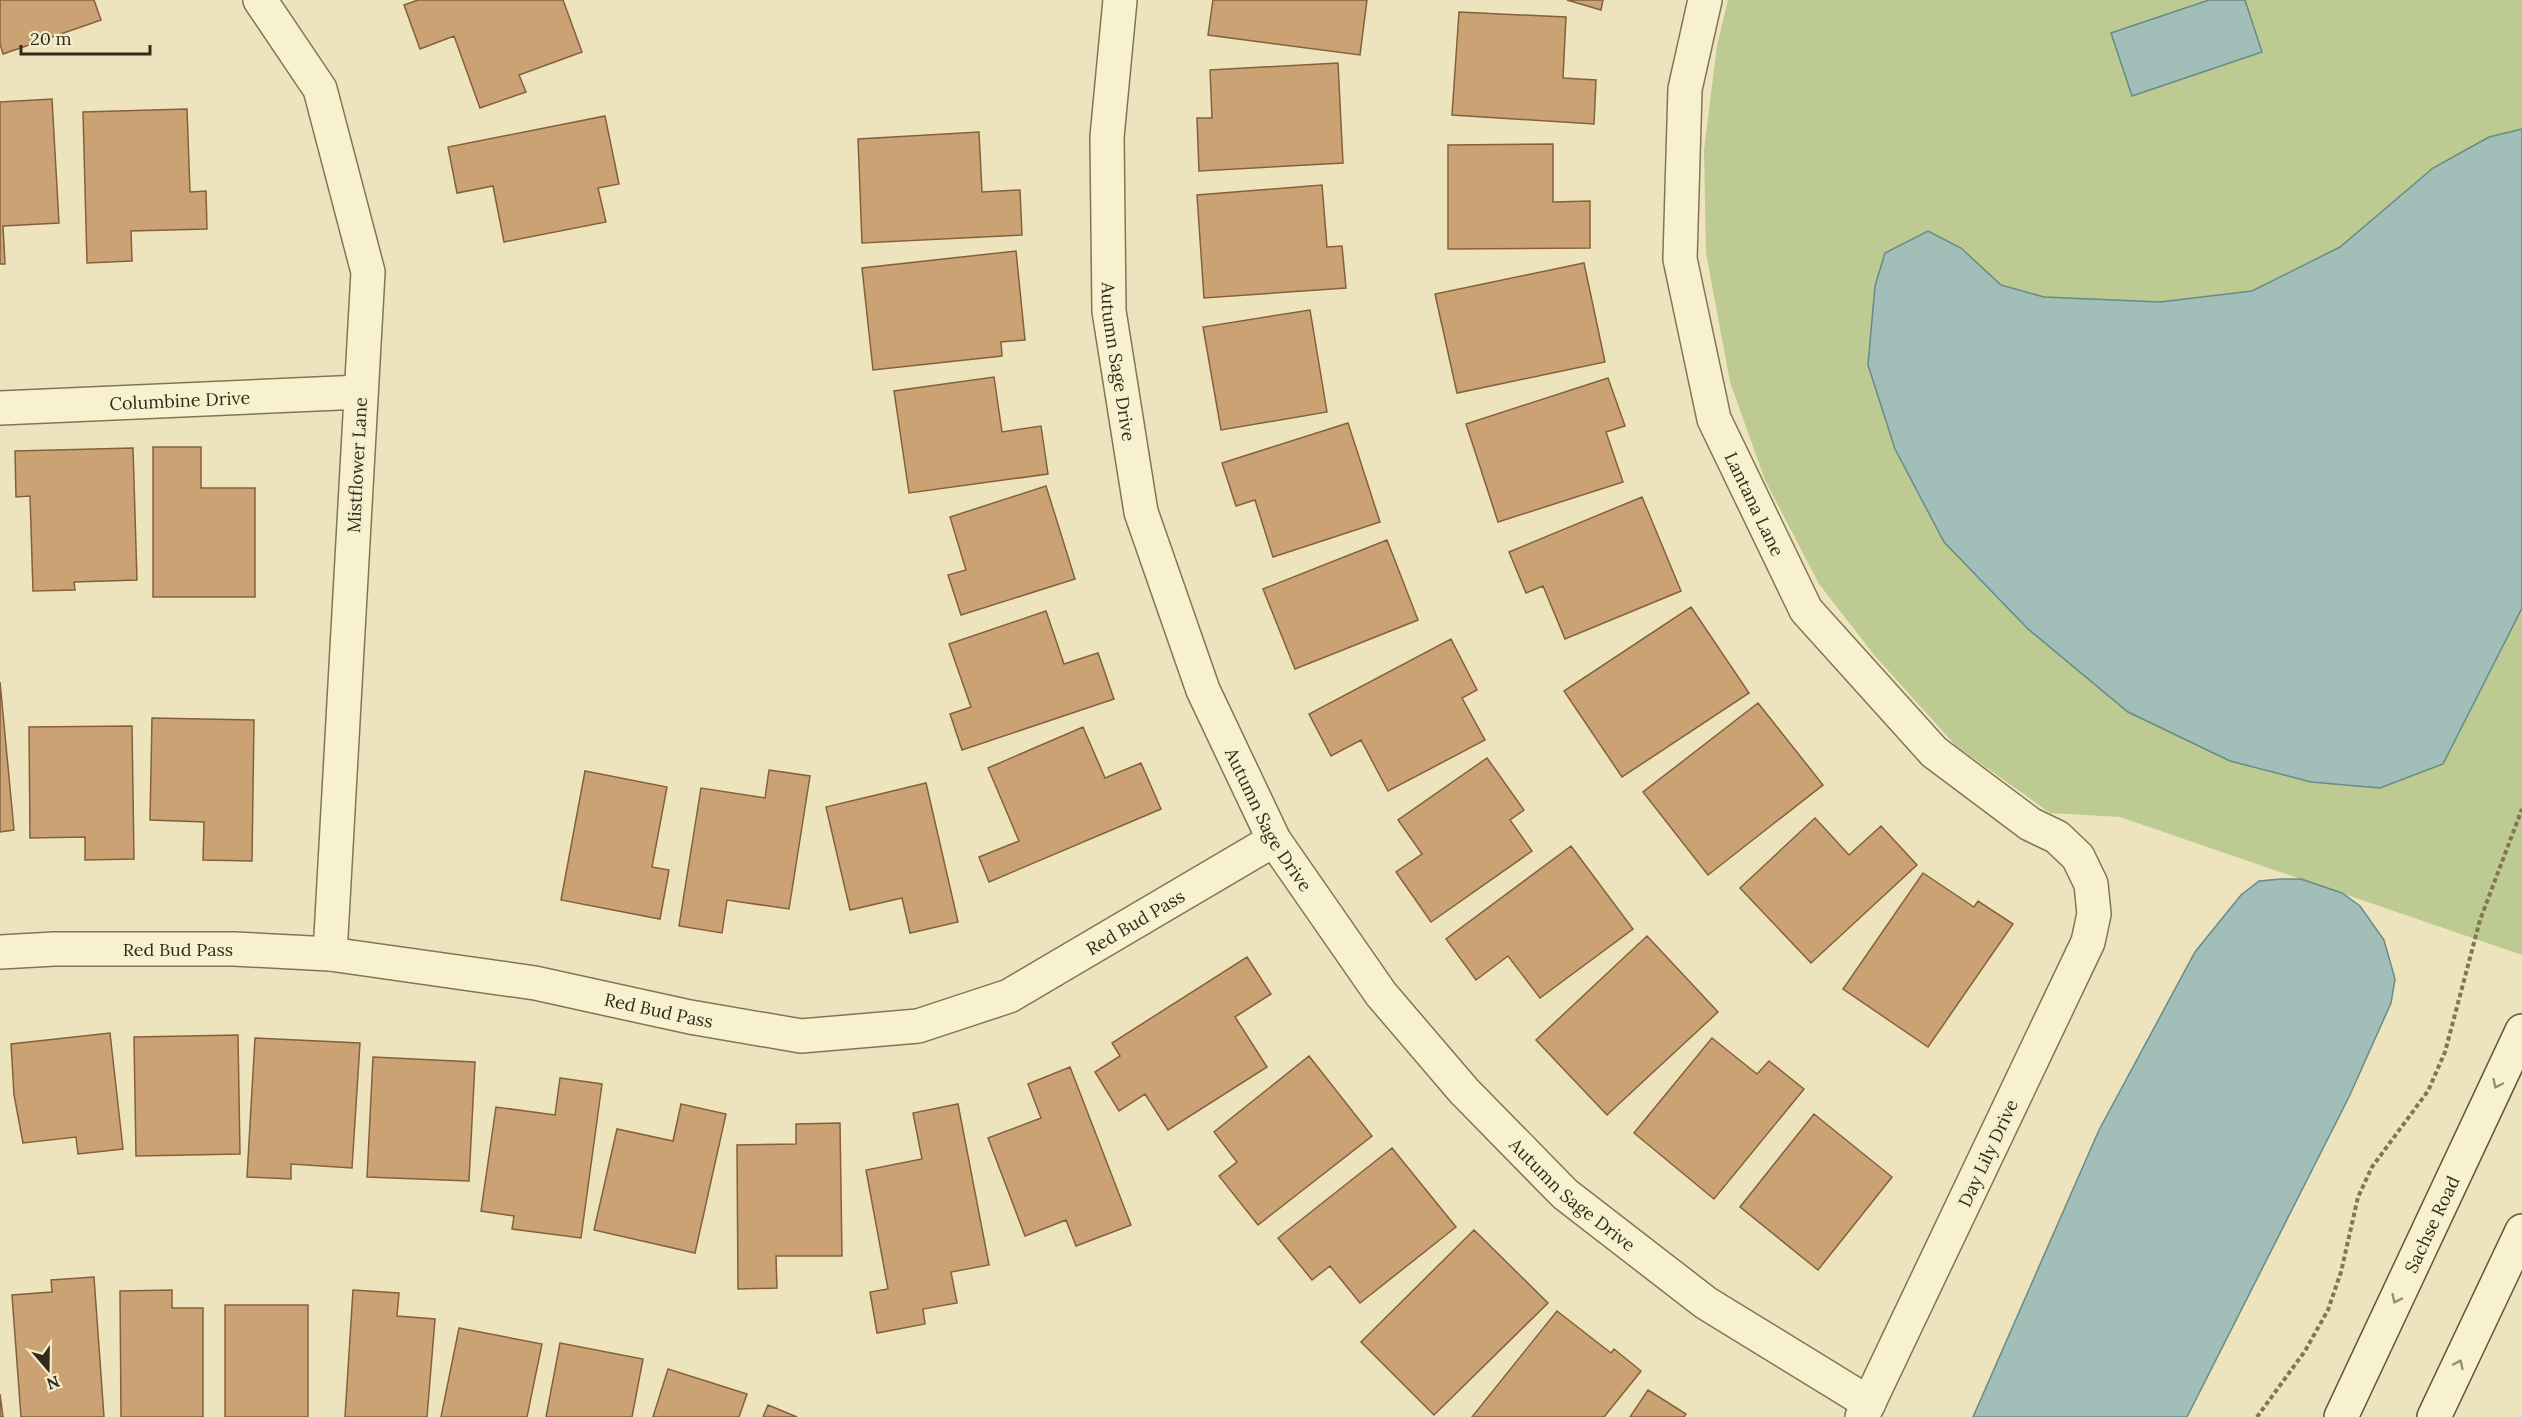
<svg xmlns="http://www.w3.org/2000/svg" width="2522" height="1417" font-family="Lora,serif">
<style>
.green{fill:#bdca91}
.water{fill:#a1beb9;stroke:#688b87;stroke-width:1.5}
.building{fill:#cba273;stroke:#83613d;stroke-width:1.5}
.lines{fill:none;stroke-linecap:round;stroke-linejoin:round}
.minor-casing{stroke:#847456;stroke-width:36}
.secondary-casing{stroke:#66553a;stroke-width:36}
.path{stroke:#847456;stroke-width:4;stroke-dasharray:4.5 3;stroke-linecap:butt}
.minor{stroke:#f8f1d0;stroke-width:33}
.secondary{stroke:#f8f1d0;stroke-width:33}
.oneway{stroke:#968e76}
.labels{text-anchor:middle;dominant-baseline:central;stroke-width:5;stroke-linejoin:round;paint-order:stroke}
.street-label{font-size:18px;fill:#342a1b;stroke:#f4edcc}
</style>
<rect width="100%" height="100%" fill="#ede4bd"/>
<path class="green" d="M1728,0h794v955l-402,-138 -70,-4 -95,-68 -80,-89 -56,-72 -54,-104 -35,-98 -24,-129 -2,-103 13,-104z"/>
<path class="water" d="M2209,0h36l17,52 -130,44 -21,-63z
M2522,129v479l-79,156 -63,24 -69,-6 -81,-21 -102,-49 -100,-83 -84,-87 -49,-93 -27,-84 7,-79 10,-33 43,-22 33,17 40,37 43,12 116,5 92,-11 88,-44 93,-79 56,-31z
M2281,879h20l41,14 18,13 24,34 11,39 -4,24 -42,94 -162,320h-214l126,-287 96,-178 46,-57 18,-14z"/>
<path class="building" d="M0,0h94l7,20 -98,34 -3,-10z
M418,0h145l19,52 -63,23 7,17 -46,16 -26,-72 -34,13 -16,-44z
M1213,0h154l-7,55 -152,-20z
M1567,0h36l-2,10z
M1459,12l107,5 -3,61 33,2 -2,44 -142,-9z
M1338,63l5,100 -144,8 -2,-53h15l-2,-48z
M52,99l7,124 -56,3 2,38h-5v-162z
M187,109l3,83 16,-1 1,38 -76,2 1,30 -45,2 -4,-151z
M605,116l14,68 -21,4 8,34 -102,20 -11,-56 -36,7 -9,-46z
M979,132l3,60 38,-2 2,45 -160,8 -4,-104z
M1553,144v58l37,-1v47l-142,1v-104z
M1322,185l5,62 15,-1 4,42 -142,10 -7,-103z
M1016,251l9,89 -24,2 1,14 -129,14 -11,-102z
M1584,263l21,99 -148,31 -22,-99z
M1310,310l17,102 -106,18 -18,-103z
M994,377l8,55 39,-6 7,48 -139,19 -15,-102z
M1608,378l17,48 -19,6 17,50 -125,40 -32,-98z
M1348,423l32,99 -107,35 -18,-57 -19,6 -14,-43z
M153,447h48v41h54v109h-102z
M133,448l4,132 -63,2 1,8 -42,1 -3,-95 -14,1 -1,-46z
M1046,486l29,93 -114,36 -13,-40 18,-5 -16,-53z
M1642,497l39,94 -116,48 -22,-53 -17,7 -17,-41z
M1387,540l31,80 -123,49 -32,-80z
M1691,607l58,86 -127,84 -58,-86z
M1046,611l18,53 34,-11 16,46 -152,51 -12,-36 21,-7 -22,-63z
M1451,639l26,51 -15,8 23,42 -97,51 -27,-51 -30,16 -22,-42z
M0,682l14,148 -14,2z
M1758,703l65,82 -115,90 -65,-83z
M152,718l102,2 -2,141 -49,-1 1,-38 -54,-2z
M132,726l2,133 -49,1v-23l-55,1 -1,-111z
M1083,727l22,51 36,-15 20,46 -172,73 -10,-25 40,-16 -31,-73z
M1487,758l37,52 -14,10 22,31 -101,71 -35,-50 26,-18 -24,-34z
M769,770l41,6 -21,133 -62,-9 -5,33 -43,-7 22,-138 64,10z
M585,771l82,16 -15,80 17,3 -9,49 -99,-19z
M926,783l32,139 -48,11 -8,-35 -52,12 -24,-103z
M1815,818l34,37 32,-29 36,39 -106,98 -71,-75z
M1571,846l62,83 -93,69 -32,-42 -32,24 -30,-41z
M1923,873l51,34 4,-6 35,23 -85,123 -85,-58z
M1647,936l71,76 -111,103 -71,-75z
M1247,957l24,37 -36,23 32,50 -99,63 -23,-36 -26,17 -24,-39 25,-16 -8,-13z
M110,1033l13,116 -45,5 -2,-17 -53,6 -9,-48 -3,-51z
M238,1035l2,119 -104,2 -2,-119z
M255,1038l105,5 -8,125 -61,-4v15l-44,-2z
M1712,1038l45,36 12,-13 35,28 -90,110 -80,-66z
M1309,1056l63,80 -114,89 -39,-49 18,-14 -23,-30z
M373,1057l102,5 -6,119 -102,-4z
M1070,1067l61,158 -55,21 -10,-26 -41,16 -37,-98 53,-20 -13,-34z
M560,1078l42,6 -21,154 -69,-9 2,-13 -33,-5 15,-104 59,8z
M681,1104l45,10 -31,139 -101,-23 23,-101 56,12z
M958,1104l31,161 -38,7 6,31 -34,6 2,15 -48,9 -7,-41 18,-3 -22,-119 56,-11 -9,-46z
M1814,1114l78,63 -74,93 -78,-63z
M840,1123l2,133h-66l1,32 -39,1 -1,-144 59,-1v-20z
M1392,1148l64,79 -96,76 -30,-37 -18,14 -34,-42z
M1474,1230l74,73 -114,112 -73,-73z
M94,1277l10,140h-83l-9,-122 40,-3 -1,-12z
M172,1290v18h31v109h-82l-1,-126z
M353,1290l46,3 -2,23 38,3 -8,98h-82z
M225,1305h83v112h-83z
M1557,1311l54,42 3,-4 27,22 -37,46h-132z
M459,1328l83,16 -15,73h-86z
M560,1343l83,16 -11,58h-86z
M668,1369l79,25 -8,23h-86z
M1648,1390l38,24 -2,3h-54z
M0,1394l3,23h-3z
M768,1405l29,12h-34z"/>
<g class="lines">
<g class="minor-casing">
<g id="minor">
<path d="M260,0l60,89 48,183 -38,682"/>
<path id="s1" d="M1120,0l-13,137 2,174 32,201 62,178 71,150 107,154 83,97 101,103 141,109 163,100"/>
<path id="s2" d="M1705,0l-20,89 -5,170 34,160 92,191 128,142 96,72 27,13 21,20 13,27 3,30 -6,28 -226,475"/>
<path id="s3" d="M0,408l361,-16"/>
<path id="s4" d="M0,952l54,-3h180l96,5 205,29 155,34 111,19 117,-10 91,-30 265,-156"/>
</g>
</g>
<g class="secondary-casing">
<g id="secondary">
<path id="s5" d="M2341,1417l181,-386"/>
<path d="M2434,1417l88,-186"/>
</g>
</g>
<path class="path" d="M2257,1417l48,-66 23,-41 13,-38 17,-75 14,-30 56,-76 17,-39 35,-132 42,-111"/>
<use href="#minor" class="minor"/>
<use href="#secondary" class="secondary"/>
</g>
<defs><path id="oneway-chevron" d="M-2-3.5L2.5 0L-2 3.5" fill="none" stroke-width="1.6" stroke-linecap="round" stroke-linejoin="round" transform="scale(1.5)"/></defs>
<g class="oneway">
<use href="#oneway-chevron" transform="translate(2497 1084) rotate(115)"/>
<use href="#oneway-chevron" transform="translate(2396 1299) rotate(115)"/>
<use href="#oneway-chevron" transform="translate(2459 1364) rotate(-65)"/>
</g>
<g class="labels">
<g class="street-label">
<text stroke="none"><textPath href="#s1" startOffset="363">Autumn Sage Drive</textPath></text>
<text stroke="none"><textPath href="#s3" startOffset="180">Columbine Drive</textPath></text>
<text transform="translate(357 465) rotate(-87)">Mistflower Lane</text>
<text stroke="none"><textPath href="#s2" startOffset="519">Lantana Lane</textPath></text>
<text stroke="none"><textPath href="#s1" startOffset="849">Autumn Sage Drive</textPath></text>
<text stroke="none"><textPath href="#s4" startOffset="1168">Red Bud Pass</textPath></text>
<text stroke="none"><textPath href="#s4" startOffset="178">Red Bud Pass</textPath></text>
<text stroke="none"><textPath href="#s4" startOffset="664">Red Bud Pass</textPath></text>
<text transform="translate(1988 1153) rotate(-65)">Day Lily Drive</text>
<text stroke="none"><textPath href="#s1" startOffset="1335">Autumn Sage Drive</textPath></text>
<text stroke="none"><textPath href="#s5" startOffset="213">Sachse Road</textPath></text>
</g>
</g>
<g transform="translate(48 1369) rotate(160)" stroke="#f4edcc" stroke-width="4.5" paint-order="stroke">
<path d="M0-4.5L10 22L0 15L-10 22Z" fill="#342a1b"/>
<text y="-9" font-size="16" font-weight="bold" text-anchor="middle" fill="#342a1b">N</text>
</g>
<path d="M21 45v9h129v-9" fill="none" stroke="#342a1b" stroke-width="3"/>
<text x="30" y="45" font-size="18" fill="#342a1b" stroke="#f4edcc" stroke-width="4.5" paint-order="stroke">20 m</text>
</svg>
